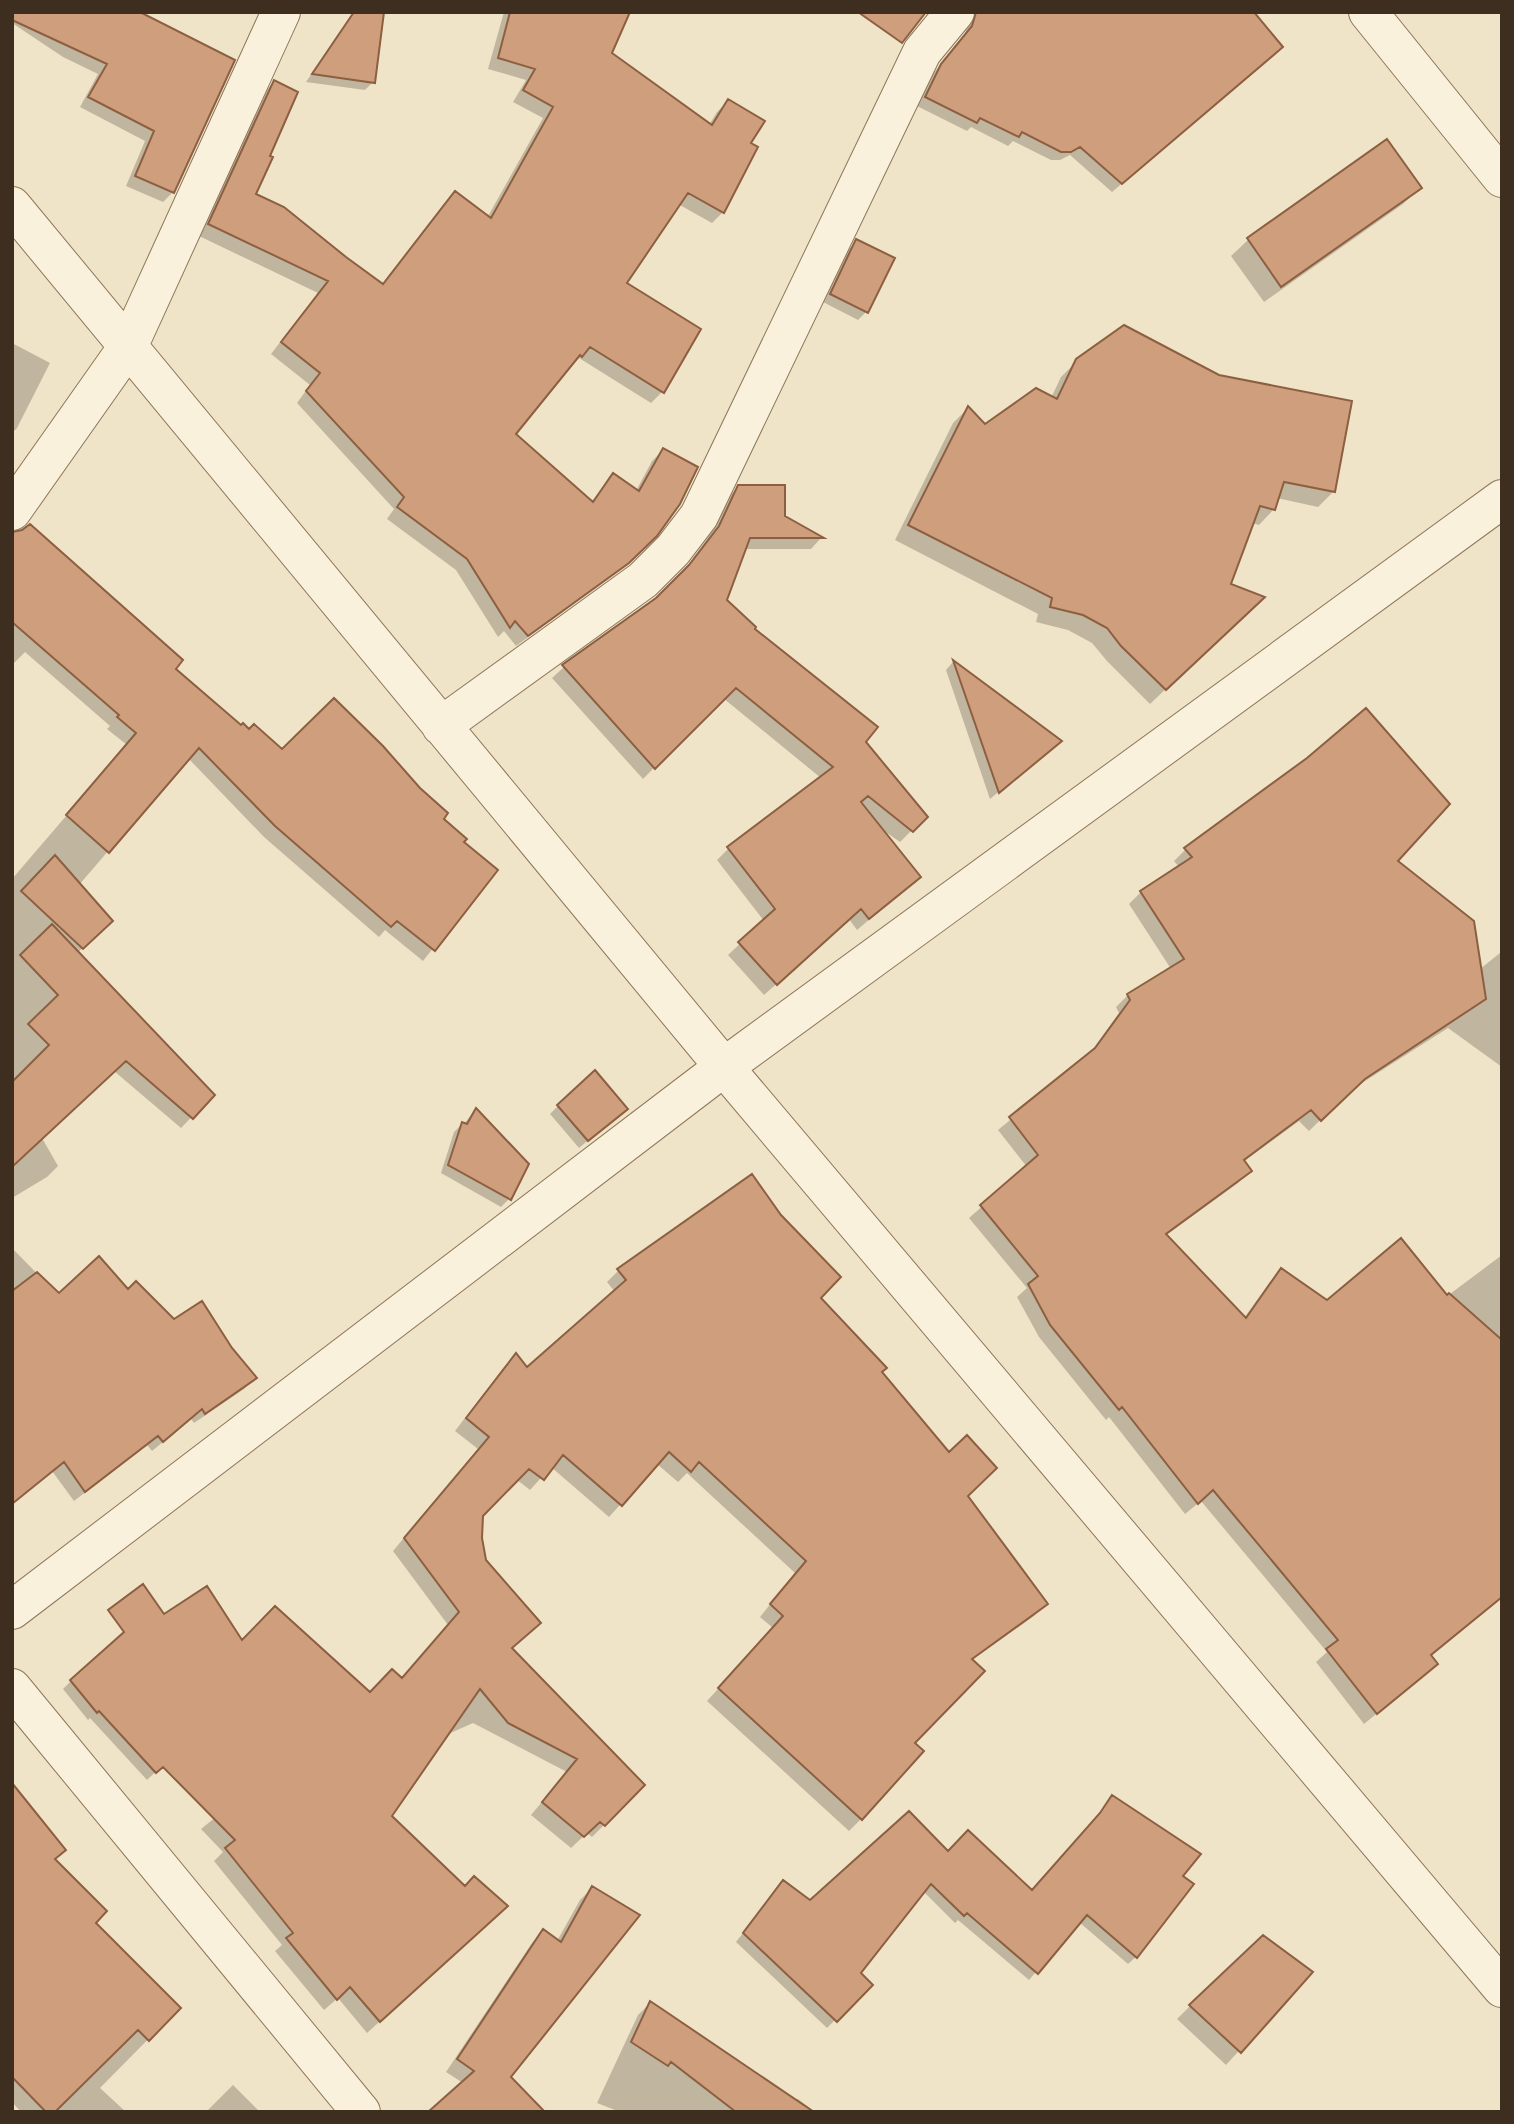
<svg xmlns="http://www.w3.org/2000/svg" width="1514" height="2124" font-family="'IBM Plex Serif',serif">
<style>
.shadow{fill:#0003}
.building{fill:#cf9f7d;stroke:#8d5f41;stroke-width:2}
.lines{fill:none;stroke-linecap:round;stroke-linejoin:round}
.minor-casing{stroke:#8d765c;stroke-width:40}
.minor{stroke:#faf1dc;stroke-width:38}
</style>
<rect width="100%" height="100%" fill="#f0e4c8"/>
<path class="shadow" d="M12,12h124l37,180 -10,10 -37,-16 19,-45 -65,-34 18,-33 -35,-17 -51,-34z
M354,12h28l-9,70 -8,8 -59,-8z
M504,12h47l158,113 8,-13 11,-11 21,43 -26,68 -11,11 -34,-19 -54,80 38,108 -11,11 -72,-45 -65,77 77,67 22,-27 23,16 16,-30 11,-11 -8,84 -40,40 -99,72 -12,-15 -6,6 -42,-67 -69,-51 7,-10 -97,-106 13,-18 -39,-31 47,-61 -119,-57 64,-143 11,-11 -6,75 -14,38 128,90 62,-81 11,-11 32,25 56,-100 -30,-16 13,-22 -38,-11z
M969,12h229l28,83 -114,97 -42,-37 -10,5h-9l-38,-19 -5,5 -37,-19 -4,4 -50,-25 15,-31 32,-39 4,-11z
M1387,141l33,47 -17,16 -139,98 -33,-46 17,-16z
M857,241l36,18 -27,53 -8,8 -35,-18 26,-53z
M12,343l38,20 -33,65 -5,5z
M1077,361l256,131 -15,15 -41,-9 -3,11 -15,16 -7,-2 -24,62 19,27 -97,92 -43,-43 -15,-18 -24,-13 -32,-8 2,-8 -143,-74 58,-117 15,-15 17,18 66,-28 10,-21z
M739,486l45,31 37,21 -10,11h-67l-19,52 139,141 61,75 -25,25 -20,-14 39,49 -62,53 -8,-11 -85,76 -36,-40 36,-34 -47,-61 11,-11 93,-71 -98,-80 -80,81 -91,-101 12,-11 93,-68 21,-20 29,-40 20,-41z
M12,534l229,193 41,24 159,68 20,24 34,27 -72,91 -38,-31 -6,7 -115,-100 -76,-79 -109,127 22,47 -24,21 136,142 -32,33 -67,-57 -72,67 16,28 -11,11 -35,21v-319l115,-134 -20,-16 3,-3 -85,-74 -13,13z
M953,662l107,79 -70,58 -44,-129z
M1309,760l87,101 84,108 20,-16 2,2v112l-54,-39 -97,62 -42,41 -10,-10 -56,41 6,9 -11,12 -73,53 79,82 26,-36 11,-12 46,33 119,-6 56,-42v343l-72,58 -6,19 -60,49 -48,-62 11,-10 -126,-151 -16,13 -76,-97 -3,3 -67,-83 -22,-40 10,-9 -58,-70 58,-51 -29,-37 90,-74 31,-43 -3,-6 12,-12 43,-26 -42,-65 12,-12 38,-25 -5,-6 11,-11z
M558,1106l59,10 -38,32 -29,-34z
M475,1110l34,89 -8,8 -60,-34 13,-41 8,-8h2z
M12,1248l47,48 69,-5 45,30 58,28 23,29 -10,11 -50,34 -3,-4 -39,32 -5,-6 -73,56 -22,-30 -40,33z
M619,1270l199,28 62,74 86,124 79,108 -11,12 -62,44 -111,159 -12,12 -142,-130 66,-73 -13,-11 35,-44 -108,-100 -9,9 -21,-18 -48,53 -58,-50 -21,23 -14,-11 -35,36 -1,23 30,111 128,142 -46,46 -5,-4 -16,15 -40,-33 36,-43 -94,-49 -27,12 -56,81 104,102 -127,115 -29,-35 -14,12 -49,-59 7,-6 -68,-84 9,-9 -22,-23 64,-52 -24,-134 129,51 31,-15 47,-54 -55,-74 85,-102 -23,-18 49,-64 11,-11 11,14 89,-78 -8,-10z
M71,1681l114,63 -38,36 -57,-62 -2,2 -25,-31z
M12,1786l82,137 85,85 -79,80 26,24h-105l-9,-10z
M1113,1797l68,80 -45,80 -8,7 -49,-42 -50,58 -71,-60 -3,3 -32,-32 -65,82 12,12 -43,43 -91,-86 40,-52 34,12 138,-49 83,39z
M592,1888l45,27 -174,168 -17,-11 86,-129 11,-12 14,10 23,-41z
M1311,1972l-85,93 -49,-46 13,-13z
M650,2003l140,96h8l17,13h-195l-23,-9 41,-88z
M233,2085l27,27h-54z"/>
<path class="building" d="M12,12h128l95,48 -61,133 -39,-17 19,-45 -66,-34 19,-33 -95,-44z
M354,12h30l-9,71 -63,-9z
M510,12h120l-18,41 100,72 16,-26 37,22 -14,22 7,4 -34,66 -36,-20 -61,90 74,46 -37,64 -74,-46 -8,10 -2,-2 -64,79 77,68 20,-29 26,18 24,-43 35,19 -18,37 -23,32 -28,27 -101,73 -13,-15 -5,7 -43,-69 -70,-52 7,-10 -98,-106 14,-18 -39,-31 47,-61 -120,-57 66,-144 24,12 -28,64 3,1 -17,37 28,13 62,50 37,27 72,-93 36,27 62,-111 -30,-17 12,-21 -37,-11z
M858,12h68l-24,31z
M976,12h278l29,35 -161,137 -42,-37 -9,5h-10l-39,-20 -3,5 -39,-19 -3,5 -52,-26 16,-33 31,-38z
M1387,139l35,49 -141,99 -34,-49z
M856,239l39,19 -27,55 -38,-19z
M1124,325l95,50 133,26 -17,91 -51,-10 -9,28 -15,-4 -29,78 34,13 -99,93 -45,-44 -14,-18 -24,-13 -33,-8 2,-9 -144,-73 60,-119 17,18 51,-36 21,11 19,-40z
M738,485h47v31l39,22h-74l-23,62 29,27 -1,2 123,98 -12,15 62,75 -15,15 -45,-36 -7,6 60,75 -52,42 -8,-10 -84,76 -39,-43 37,-33 -48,-62 106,-80 -97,-79 -81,81 -93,-104 94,-67 33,-33 30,-39z
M30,524l153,136 -7,9 65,56 2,-2 6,6 5,-5 28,25 52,-51 49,48 37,42 28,25 -4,6 23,20 -3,3 34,28 -63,81 -38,-30 -6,6 -116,-101 -76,-78 -90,105 -43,-38 70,-82 -19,-16 2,-2 -107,-93v-90l10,-2z
M953,660l109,81 -63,52z
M1366,708l84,96 -52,57 76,60 12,78 -121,80 -44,42 -10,-11 -67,50 8,11 -86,63 80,84 35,-50 46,32 74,-62 46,57 2,-2 53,47v257l-71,58 7,9 -61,50 -51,-65 12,-9 -125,-150 -15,14 -76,-97 -3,3 -69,-85 -22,-41 10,-8 -58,-71 58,-50 -29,-38 86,-69 35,-48 -3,-6 57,-35 -44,-68 52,-34 -8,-9 123,-90z
M55,855l58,66 -30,28 -62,-58z
M52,924l163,171 -22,24 -67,-58 -114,106v-85l37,-37 -21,-21 30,-29 -38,-40z
M595,1070l33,39 -40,32 -31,-36z
M476,1108l53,56 -18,36 -63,-35 14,-43 5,2z
M752,1174l29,41 60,62 -20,21 66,70 -5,4 67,80 18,-17 30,33 -29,28 80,108 -76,55 13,12 -70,72 9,8 -62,69 -144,-132 65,-72 -13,-12 36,-43 -107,-99 -8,10 -22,-20 -47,54 -59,-51 -19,25 -15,-11 -46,47 -1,22 4,22 55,63 -29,25 133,137 -40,41 -5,-4 -16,15 -42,-35 35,-43 -69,-36 -28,-34 -88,127 73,70 9,-10 34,30 -128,116 -30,-35 -13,13 -51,-62 7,-5 -68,-85 10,-8 -72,-73 -7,6 -57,-62 -2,2 -27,-33 54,-48 -16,-22 35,-26 21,30 43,-28 35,54 33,-34 95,86 22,-23 10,9 57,-66 -55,-74 85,-101 -23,-19 50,-65 11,14 99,-87 -9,-11z
M99,1256l29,33 8,-8 38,38 28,-18 30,47 25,30 -52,36 -3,-5 -39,33 -5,-6 -73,56 -21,-30 -52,42v-213l25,-19 22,21z
M12,1783l54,67 -11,9 52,52 -11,12 85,85 -32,33 -11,-11 -83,82h-9l-34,-35z
M1112,1795l89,59 -18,22 11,8 -57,74 -50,-43 -49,59 -71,-61 -3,3 -33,-32 -70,89 12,12 -36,37 -94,-89 40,-53 27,20 99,-89 39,40 20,-21 64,60 68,-77z
M592,1886l48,29 -129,162 34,35h-117l46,-41 -17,-12 86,-130 18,13z
M1263,1935l50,37 -72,81 -52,-48z
M650,2001l12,8 152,103h-78l-65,-50 -3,4 -37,-24z"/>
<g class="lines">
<g class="minor-casing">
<path id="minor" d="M1368,12l134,166
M12,206l712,861 778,921
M12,511l117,-166 152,-333
M441,726l202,-146 30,-30 26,-34 223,-464 33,-40
M12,1610l712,-543 778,-568
M12,1688l349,424"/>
</g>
<use href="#minor" class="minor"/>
</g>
<rect width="1514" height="2124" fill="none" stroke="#3d2e20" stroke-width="28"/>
</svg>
